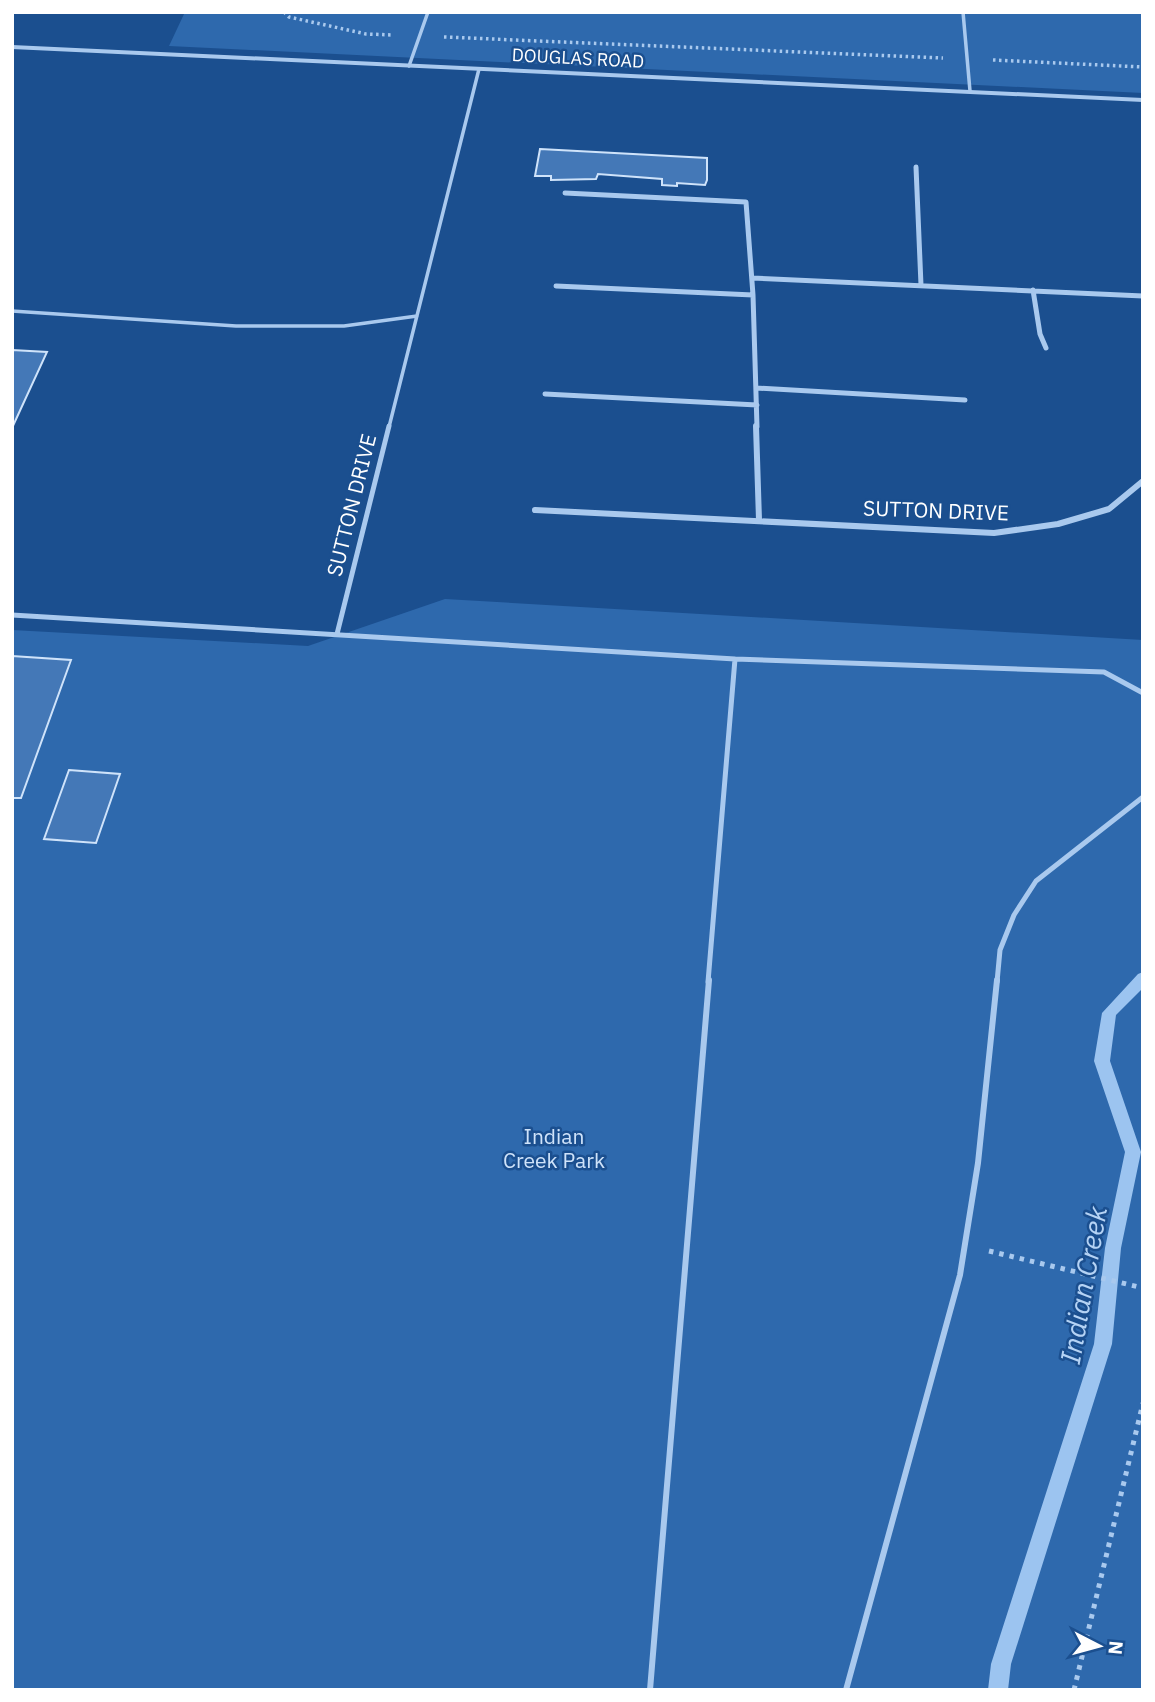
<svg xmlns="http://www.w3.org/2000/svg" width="1155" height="1702" font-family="'IBM Plex Sans',sans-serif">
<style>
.green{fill:#2e69ad}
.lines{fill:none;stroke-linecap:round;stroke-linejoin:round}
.stream{fill:#9cc4f0;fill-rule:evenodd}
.building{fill:#4478b7;stroke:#cfe3fa;stroke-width:2}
.path-far1{stroke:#a9c9ee;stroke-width:3.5;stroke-dasharray:2.5 3.5;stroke-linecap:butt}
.path{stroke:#a9c9ee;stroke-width:5;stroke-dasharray:4.5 6;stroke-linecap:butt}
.service-far2{stroke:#a9c9ee;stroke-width:3.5}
.service-far1{stroke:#a9c9ee;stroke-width:5}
.service{stroke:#a9c9ee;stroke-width:6}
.minor-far1{stroke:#a9c9ee;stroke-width:5}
.minor{stroke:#a9c9ee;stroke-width:6}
.tertiary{fill:#a9c9ee;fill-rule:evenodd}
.labels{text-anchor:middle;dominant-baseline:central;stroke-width:5;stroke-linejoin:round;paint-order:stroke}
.far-street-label{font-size:18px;fill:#fff;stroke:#1b4f8f}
.street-label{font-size:21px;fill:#fff;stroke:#1b4f8f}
.park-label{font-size:21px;fill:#cfe3fa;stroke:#1b4f8f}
.near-water-label{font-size:28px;font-style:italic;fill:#b5d3f5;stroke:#1b4f8f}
</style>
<rect width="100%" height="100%" fill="#1b4f8f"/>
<path class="green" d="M185,12h958v81l-974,-47z
M445,599l698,41v1050h-1131v-1060l296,16z"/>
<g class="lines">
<path class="stream" d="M1143,972v16l-27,27 -6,46 31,91 -20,96 -9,96 -101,320 -3,26h-20l3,-26 103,-320 11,-96 20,-96 -31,-91 8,-48 36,-39z"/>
</g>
<path class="building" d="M540,149l167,9v22l-2,5 -28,-2v3l-15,-1v-6l-64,-5 -2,5 -45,1v-4h-16z
M12,350l35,2 -35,76z
M12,656l59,4 -50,138h-9z
M69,770l51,4 -24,69 -52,-4z"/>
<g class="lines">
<path class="path-far1" d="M284,12l5,5 77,17 28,1
M444,37l499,21
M993,60l150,7"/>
<path class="path" d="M989,1251l154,37
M1074,1690l69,-287"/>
<path class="service-far2" d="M963,12l7,79
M409,66l19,-54
M12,311l224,15h108l73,-10
M389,427l90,-358"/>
<path class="service-far1" d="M12,615l723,44 -27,323
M337,634l52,-208
M735,659l369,13 39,21
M997,982l3,-32 14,-35 22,-34 107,-84"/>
<path class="service" d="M650,1690l59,-710
M846,1690l114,-415 18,-112 19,-183"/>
<path class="minor-far1" d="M916,167l5,118
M565,193l181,9 7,93 4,132
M752,278l391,18
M556,286l197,9
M1033,290l7,44 6,14
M756,388l209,12
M545,394l212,11"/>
<path class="minor" d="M756,426l3,94
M535,510l459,23 64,-9 51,-15 34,-28"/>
<path class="tertiary" d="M12,45l1131,53v4l-1131,-53z"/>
</g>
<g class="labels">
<g class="far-street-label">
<text transform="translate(578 58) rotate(3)">DOUGLAS ROAD</text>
</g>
<g class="street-label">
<text transform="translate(351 505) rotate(-76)">SUTTON DRIVE</text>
<text transform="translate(936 510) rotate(2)">SUTTON DRIVE</text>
</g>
<g class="park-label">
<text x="554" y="1136">Indian<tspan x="554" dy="24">Creek Park</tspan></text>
</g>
<g class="near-water-label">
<text transform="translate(1083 1285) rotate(-80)">Indian Creek</text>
</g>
</g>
<rect width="1155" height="1702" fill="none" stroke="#ffffff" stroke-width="28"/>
<g transform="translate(1099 1646) rotate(96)" stroke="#1b4f8f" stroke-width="5" paint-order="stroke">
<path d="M0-5L12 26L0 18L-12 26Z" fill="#ffffff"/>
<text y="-10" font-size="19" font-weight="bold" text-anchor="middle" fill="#ffffff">N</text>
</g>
</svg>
